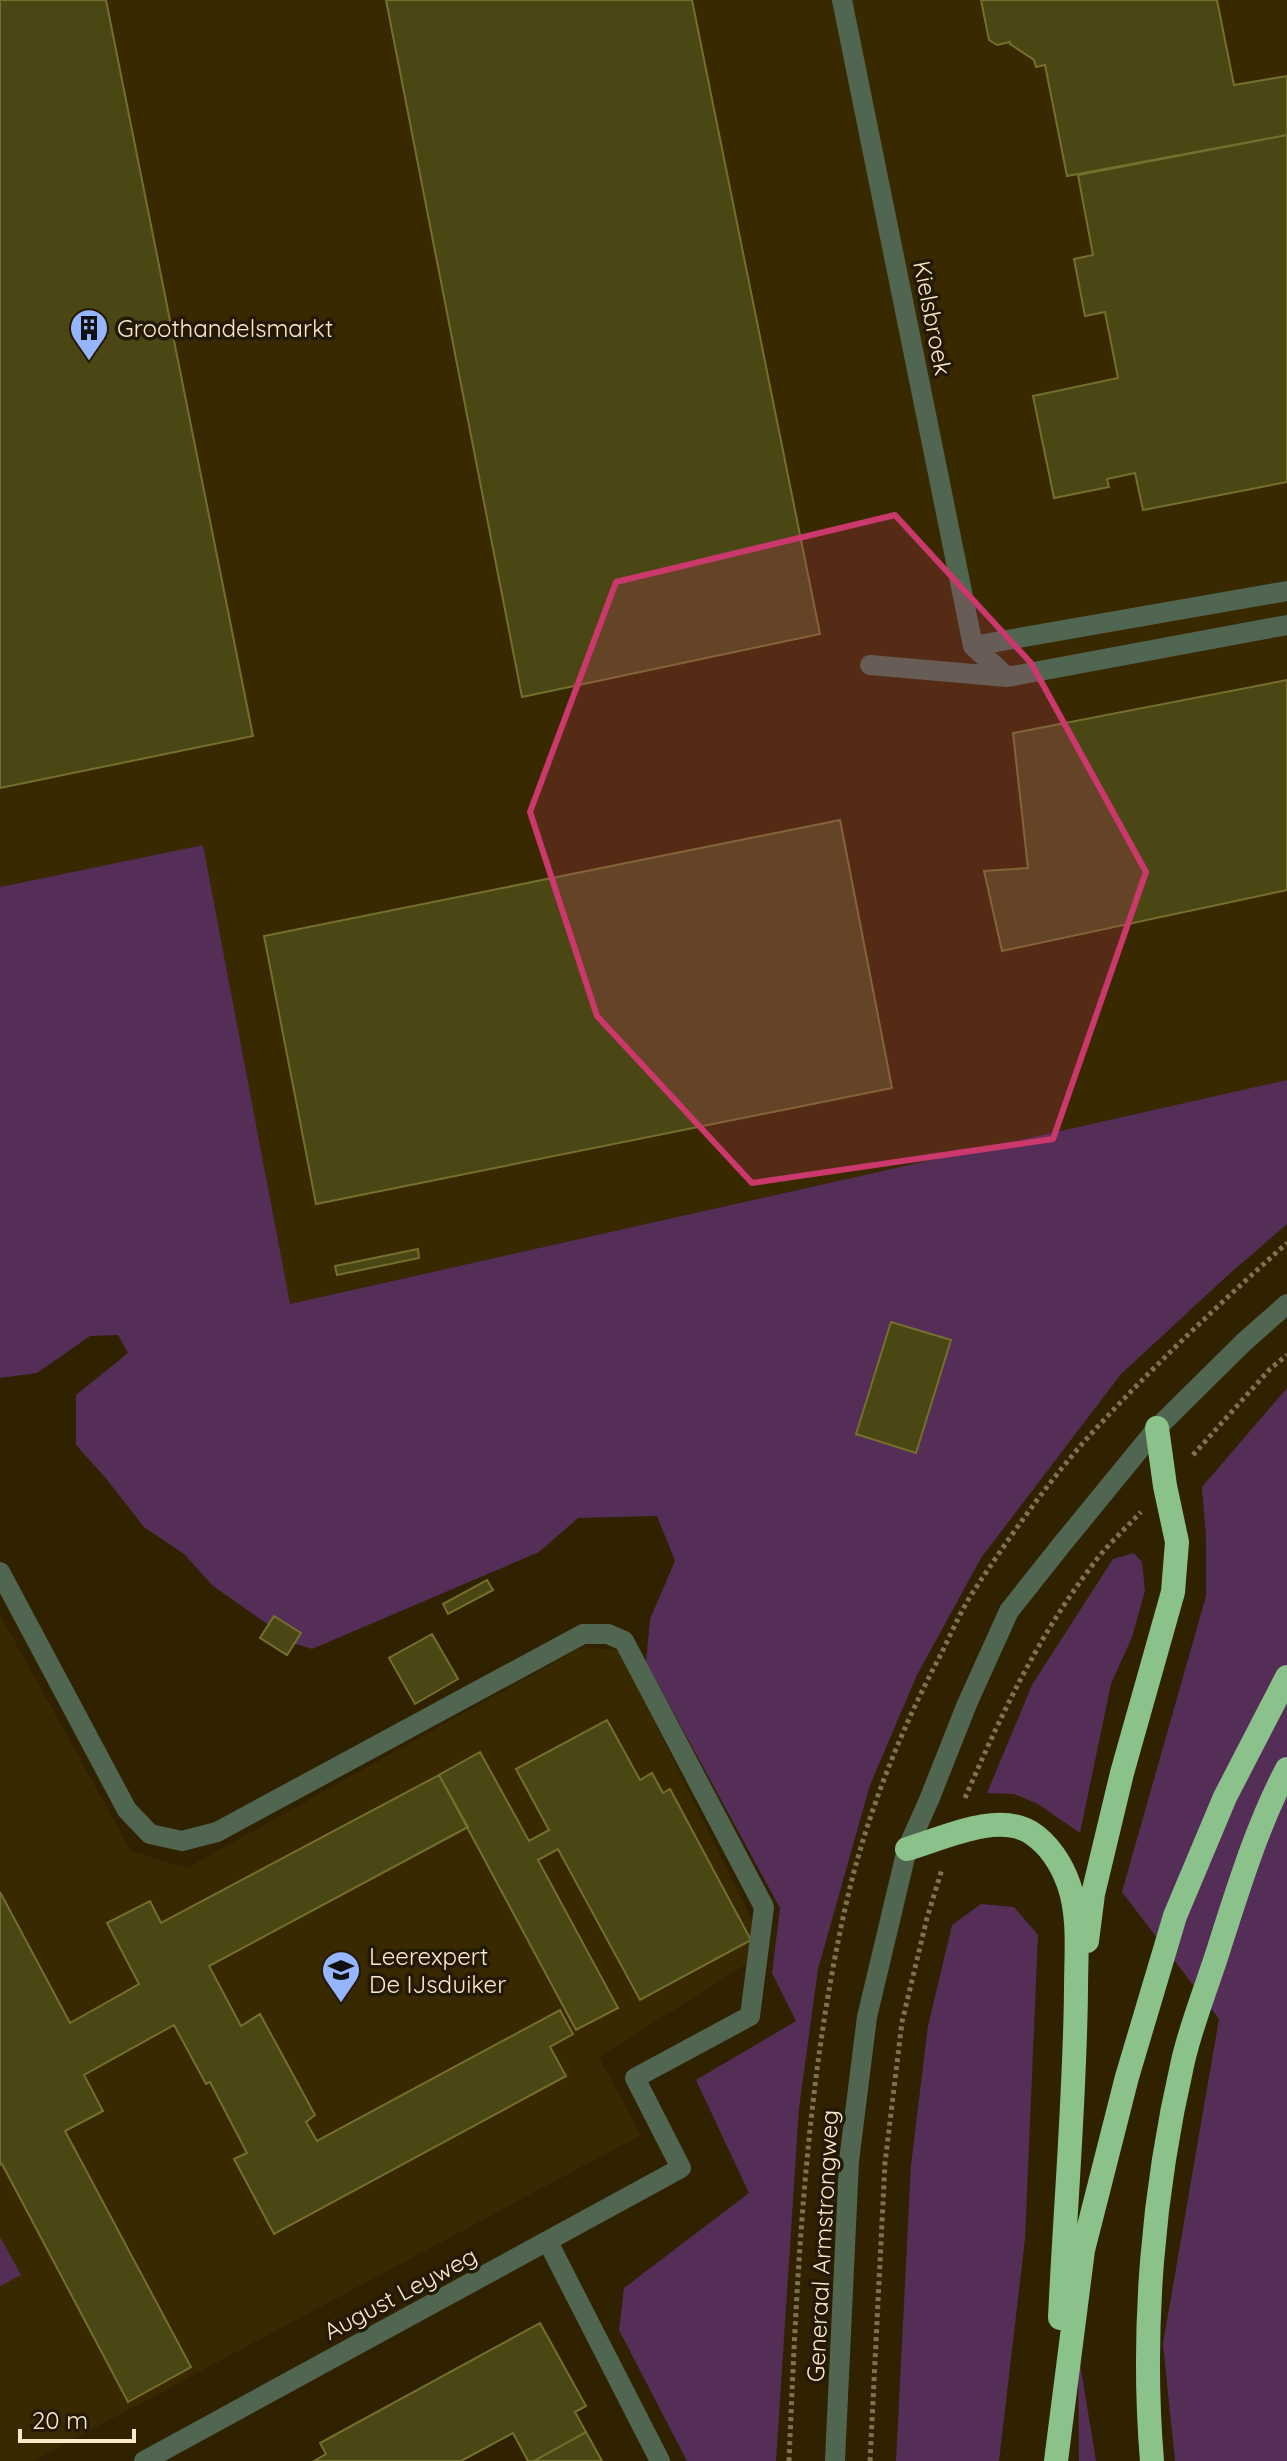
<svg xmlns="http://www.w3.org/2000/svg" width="1287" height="2461" font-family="Quicksand,sans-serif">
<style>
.built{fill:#392901}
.green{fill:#542e57}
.building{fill:#4b4714;stroke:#756f2d;stroke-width:2}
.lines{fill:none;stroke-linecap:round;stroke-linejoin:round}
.path{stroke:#807151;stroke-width:5;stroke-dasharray:4 4;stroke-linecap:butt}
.minor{stroke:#516650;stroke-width:20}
.highway{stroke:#8bc28b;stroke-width:24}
.marked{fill:#ca386c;fill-opacity:0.2;stroke:#ca386c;stroke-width:6;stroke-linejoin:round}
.labels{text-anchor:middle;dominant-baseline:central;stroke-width:7;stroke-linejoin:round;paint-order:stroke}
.street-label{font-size:24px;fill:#f9eacb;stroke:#231906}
.poi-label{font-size:24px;fill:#f9eacb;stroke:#231906;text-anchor:start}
</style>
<rect width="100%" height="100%" fill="#302201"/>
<path class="built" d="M0,0h1287v1080l-998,224 -86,-459 -203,42z
M0,1615l131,236 56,17 395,-221 38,4 147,300 -168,106 42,78 -608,326h-33z"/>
<path class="green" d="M203,845l87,459 997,-224v144l-60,52 -106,98 -140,184 -64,117 -47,110 -52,184 -19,139 -23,353h-89l-68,-131 5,-42 125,-95 -53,-113 100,-59 -24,-48 8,-65 -134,-246 4,-43 25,-58 -18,-45 -79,2 -39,34 -227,97 -16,-5 -83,-58 -29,-32 -40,-27 -40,-51 -28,-31v-50l52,-42 -10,-18 -28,1 -53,37 -37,5v-491z
M1287,1388v1073h-112l-12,-117 56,-325 -97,-127 84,-296v-59l-4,-50z
M1134,1553l8,9 3,29 -13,46 -21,47 -31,149 -42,-29 -24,-10 -27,-1 45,-108 81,-126z
M981,1904l33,3 24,28 -13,304 -26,222h-103l15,-296 17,-139 24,-101z
M0,2237l21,38 -21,11z
M1078,2351l18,110h-17z"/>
<path class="building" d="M0,0h106l147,736 -253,52z
M386,0h306l128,634 -298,63z
M981,0h236l17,85 53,-9v59l-220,41 -22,-111 -9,2 -2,-7 -24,-16v-2l-13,3 -8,-5z
M1287,135v347l-144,28 -8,-37 -28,6 2,8 -55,11 -21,-102 85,-18 -13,-66 -20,4 -11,-57 19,-4 -15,-80z
M1287,680v210l-285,61 -18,-80 44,-3 -15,-135z
M840,820l52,268 -576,116 -52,-268z
M418,1249l1,9 -82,17 -2,-9z
M891,1322l60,18 -35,113 -60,-19z
M487,1580l6,10 -45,24 -5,-10z
M274,1616l27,17 -14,22 -27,-17z
M432,1634l26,45 -43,25 -26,-46z
M607,1720l33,60 12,-7 11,20 7,-4 81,151 -111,60 -82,-151 -20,11 80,148 -42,22 -137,-255 41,-23 49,89 20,-11 -33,-61z
M439,1775l29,52 -259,139 32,60 19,-12 55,101 -9,7 11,19 243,-131 13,24 -23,13 16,29 -292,158 -40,-75 13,-6 -37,-71 -4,2 -32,-59 -90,50 19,36 -38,20 126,236 -63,35 -126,-238 -2,1v-273l70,131 69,-39 -32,-61 43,-22 11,22z
M540,2323l46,83 -11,6 11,20 -52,29h-6l-15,-28 -52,28h-147l12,-7 -6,-11z
M586,2432l16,29h-68z"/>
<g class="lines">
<path class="path" d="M1193,1455l77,-86 17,-14
M965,1798c35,-81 72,-160 126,-231 14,-20 33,-37 50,-55
M789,2461c8,-187 16,-378 58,-561 19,-83 53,-169 93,-244 11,-22 21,-46 35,-67 35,-53 73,-107 115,-154 62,-68 129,-131 197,-192
M870,2461l15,-298 17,-141 25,-104 15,-49"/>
<path class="minor" d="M842,0l131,646 34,31
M973,646l314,-55
M870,665l137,12 280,-52
M0,1572l127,238 23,24 32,7 35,-9 366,-198h25l16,7 140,266 -14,109 -115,62 46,90 -537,293
M548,2242l112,219
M835,2461l14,-300 18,-144 40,-168 22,-49 38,-96 42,-93 54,-68 94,-115 87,-86 43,-38"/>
<path class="highway" d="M907,1849c35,-10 89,-37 123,-17 19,12 32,33 39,53 11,32 7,71 7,104 -1,109 -11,220 -16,329
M1087,1941l6,-47 29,-121 51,-181 4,-50 -12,-56 -8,-58
M1056,2461l27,-211 44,-173 48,-161 50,-119 62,-120
M1152,2461c-11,-132 1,-270 31,-400 9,-39 25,-77 37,-116 19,-59 38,-121 67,-176"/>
</g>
<path class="marked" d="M895,515l136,148 115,209 -93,267 -301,44 -155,-167 -67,-204 86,-230z"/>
<defs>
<g id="building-pin" transform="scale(2)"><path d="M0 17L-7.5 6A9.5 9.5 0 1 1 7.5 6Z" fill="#95b6fd" stroke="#231906"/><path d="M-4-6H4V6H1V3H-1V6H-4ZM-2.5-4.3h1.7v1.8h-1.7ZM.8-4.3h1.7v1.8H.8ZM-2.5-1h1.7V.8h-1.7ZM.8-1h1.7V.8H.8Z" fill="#111"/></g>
<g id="school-pin" transform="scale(2)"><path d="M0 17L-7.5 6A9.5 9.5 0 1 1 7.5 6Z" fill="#95b6fd" stroke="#231906"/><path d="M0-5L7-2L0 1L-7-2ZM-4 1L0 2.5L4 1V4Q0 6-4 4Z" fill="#111"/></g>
</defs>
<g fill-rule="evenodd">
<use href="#building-pin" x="89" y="328"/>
<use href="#school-pin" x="341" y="1970"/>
</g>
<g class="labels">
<g class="street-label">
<text transform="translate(933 318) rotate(79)">Kielsbroek</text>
<text transform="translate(822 2246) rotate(-87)">Generaal Armstrongweg</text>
<text transform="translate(400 2293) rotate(-28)">August Leyweg</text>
</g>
<g class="poi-label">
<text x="117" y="328">Groothandelsmarkt</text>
<text x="369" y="1956">Leerexpert<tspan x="369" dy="28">De IJsduiker</tspan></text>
</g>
</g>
<path d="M20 2429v12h114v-12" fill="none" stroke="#f9eacb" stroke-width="4"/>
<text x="32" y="2429" font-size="24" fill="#f9eacb" stroke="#231906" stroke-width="6" paint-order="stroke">20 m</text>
</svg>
